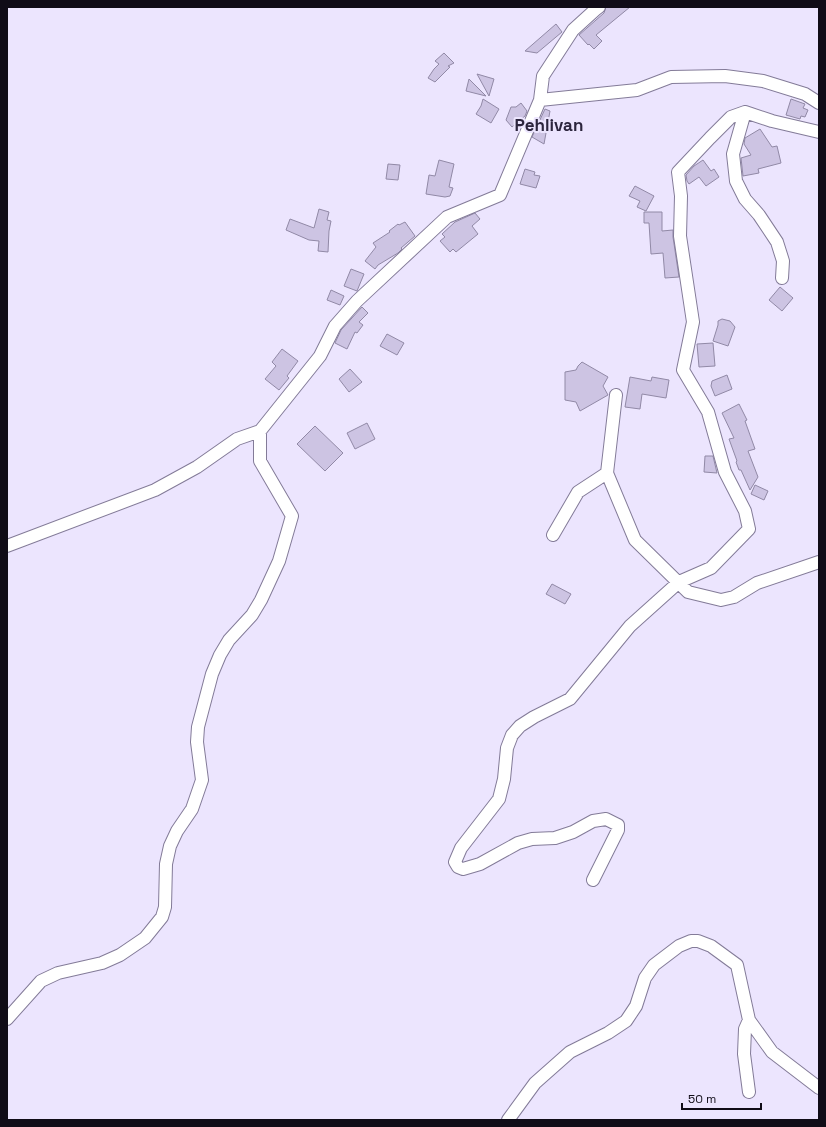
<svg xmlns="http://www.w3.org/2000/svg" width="826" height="1127" font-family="'Space Grotesk',sans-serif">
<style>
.building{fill:#cdc4e3;stroke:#9189a6}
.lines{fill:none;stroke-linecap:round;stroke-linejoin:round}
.street-casing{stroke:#837b98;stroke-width:14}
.street{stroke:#fff;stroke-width:12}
.labels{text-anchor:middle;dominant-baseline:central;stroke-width:4;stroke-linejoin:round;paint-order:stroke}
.district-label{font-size:17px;font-weight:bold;fill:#2c253d;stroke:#ece5fe}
</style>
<rect width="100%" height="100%" fill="#ece5fe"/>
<path class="building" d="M606,7h24l-34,28 6,6 -8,8 -5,-5 -1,1 -9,-10 25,-22z
M556,24l6,8 -25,21 -12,-2z
M444,53l10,10 -6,3 2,1 -15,15 -7,-4 6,-9 5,-5 -4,-3z
M477,74l17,5 -5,17z
M469,79l17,17 -20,-5z
M483,99l16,10 -8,14 -15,-9 5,-8z
M791,99l14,5 -2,4 5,2 -3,7 -4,-1 -1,3 -14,-4z
M521,103l6,8 -2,5 -13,11 -6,-7 5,-13h5z
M545,109l5,2 -6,33 -12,-7z
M760,129l12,18 5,-1 4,17 -23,6 1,4 -16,3 -2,-18 10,-3 -7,-11 1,-6z
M439,160l15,4 -5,23 4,1 -3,8 -5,1 -19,-3 3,-19 6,1z
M703,160l8,11 3,-2 5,8 -13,9 -7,-9 -10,7 -2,-3 -1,-6 8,-9z
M388,164l12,1 -2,15 -12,-1z
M525,169l10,3 -1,3 6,1 -4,12 -16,-4z
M635,186l19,10 -8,15 -9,-4 3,-6 -11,-5z
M319,209l10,3 -2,8 4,1 -2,10 -1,21 -10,-1 1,-10 -10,-1 -23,-10 4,-11 24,9z
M644,212h18v19l11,-1v7l6,40 -14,1 -2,-25 -12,1 -2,-31h-5z
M475,213l5,6 -8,7 6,8 -22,18 -3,-3 -3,3 -10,-11 5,-4 -3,-3 13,-12z
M405,222l10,14 -14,12 1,1 -4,4 -20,12 -3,4 -10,-8 11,-14 -3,-4 17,-11 -1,-1 9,-7 1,1z
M351,269l13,5 -7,17 -13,-5z
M780,287l13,11 -11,13 -13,-11z
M331,290l13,6 -4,9 -13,-5z
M362,307l6,6 -9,9 4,3 -6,8 -2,-1 -8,17 -12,-6 6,-13z
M722,319l8,2 5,6 -7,19 -15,-5 5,-16v-4z
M387,334l17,9 -7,12 -17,-9z
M713,343l2,23 -16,1 -2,-23z
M282,349l16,12 -11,15 2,2 -10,12 -14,-11 11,-13 -4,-4z
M582,362l26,15 -5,9 5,9 -28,16 -4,-9 -11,-2v-28l11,-2 2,-4z
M350,369l12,13 -13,10 -10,-13z
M727,375l5,14 -17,7 -4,-10 1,-5z
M630,377l21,4 1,-4 17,3 -3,18 -24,-4 -2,15 -15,-2z
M739,404l8,16 -2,1 10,28 -7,2 10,26 -8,13 -9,-20h-2l-3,-8 1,-1 -8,-22 5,-1 -12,-25z
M367,423l8,16 -20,10 -8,-16z
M315,426l28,27 -18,18 -28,-27z
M705,456h8l4,17 -13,-1z
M755,485l13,6 -4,9 -13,-6z
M552,584l19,10 -6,10 -19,-10z"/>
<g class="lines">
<g class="street-casing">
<path id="street" d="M540,100l97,-10 34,-13 54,-1 38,5 42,13 14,9
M745,112l-12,42 3,27 9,18 14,16 18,27 6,19 -1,17
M616,395l-9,78 28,67 53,52 33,8 13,-3 23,-14 62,-21
M553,535l25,-43 29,-19
M7,546l148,-56 42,-23 40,-28 23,-8 60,-75 15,-30 22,-25 90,-84 53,-22 40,-95 3,-24 30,-46 22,-20 4,-3
M593,880l25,-50v-5l-12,-6 -13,2 -20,11 -18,6 -23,1 -14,4 -38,21 -17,5 -5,-2 -3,-5 6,-14 38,-49 5,-20 3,-31 5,-13 8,-9 14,-9 36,-18 60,-73 49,-44 32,-14 38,-39 -4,-18 -20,-39 -17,-60 -25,-42 10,-48 -13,-86 1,-40 -3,-24 32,-34 21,-21 14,-5 27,9 47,11
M7,1019l34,-38 17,-8 44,-10 18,-8 25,-17 17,-21 3,-10 1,-43 4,-18 7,-15 15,-22 10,-29 -5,-38 1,-15 14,-53 8,-19 9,-15 23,-25 9,-15 18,-39 13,-45 -32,-55v-30
M749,1020l-4,9 -1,25 5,38
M508,1120l27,-37 35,-31 38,-19 18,-12 10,-15 9,-28 9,-13 25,-19 12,-5h7l13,5 26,19 12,55 23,32 47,36"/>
</g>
<use href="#street" class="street"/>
</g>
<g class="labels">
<g class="district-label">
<text x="549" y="125">Pehlivan</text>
</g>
</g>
<rect width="826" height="1127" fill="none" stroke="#100c17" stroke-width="16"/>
<path d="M682 1103v6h79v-6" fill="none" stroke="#100c17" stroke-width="2"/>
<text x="688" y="1103" font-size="12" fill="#100c17" stroke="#ece5fe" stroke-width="3" paint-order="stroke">50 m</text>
</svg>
